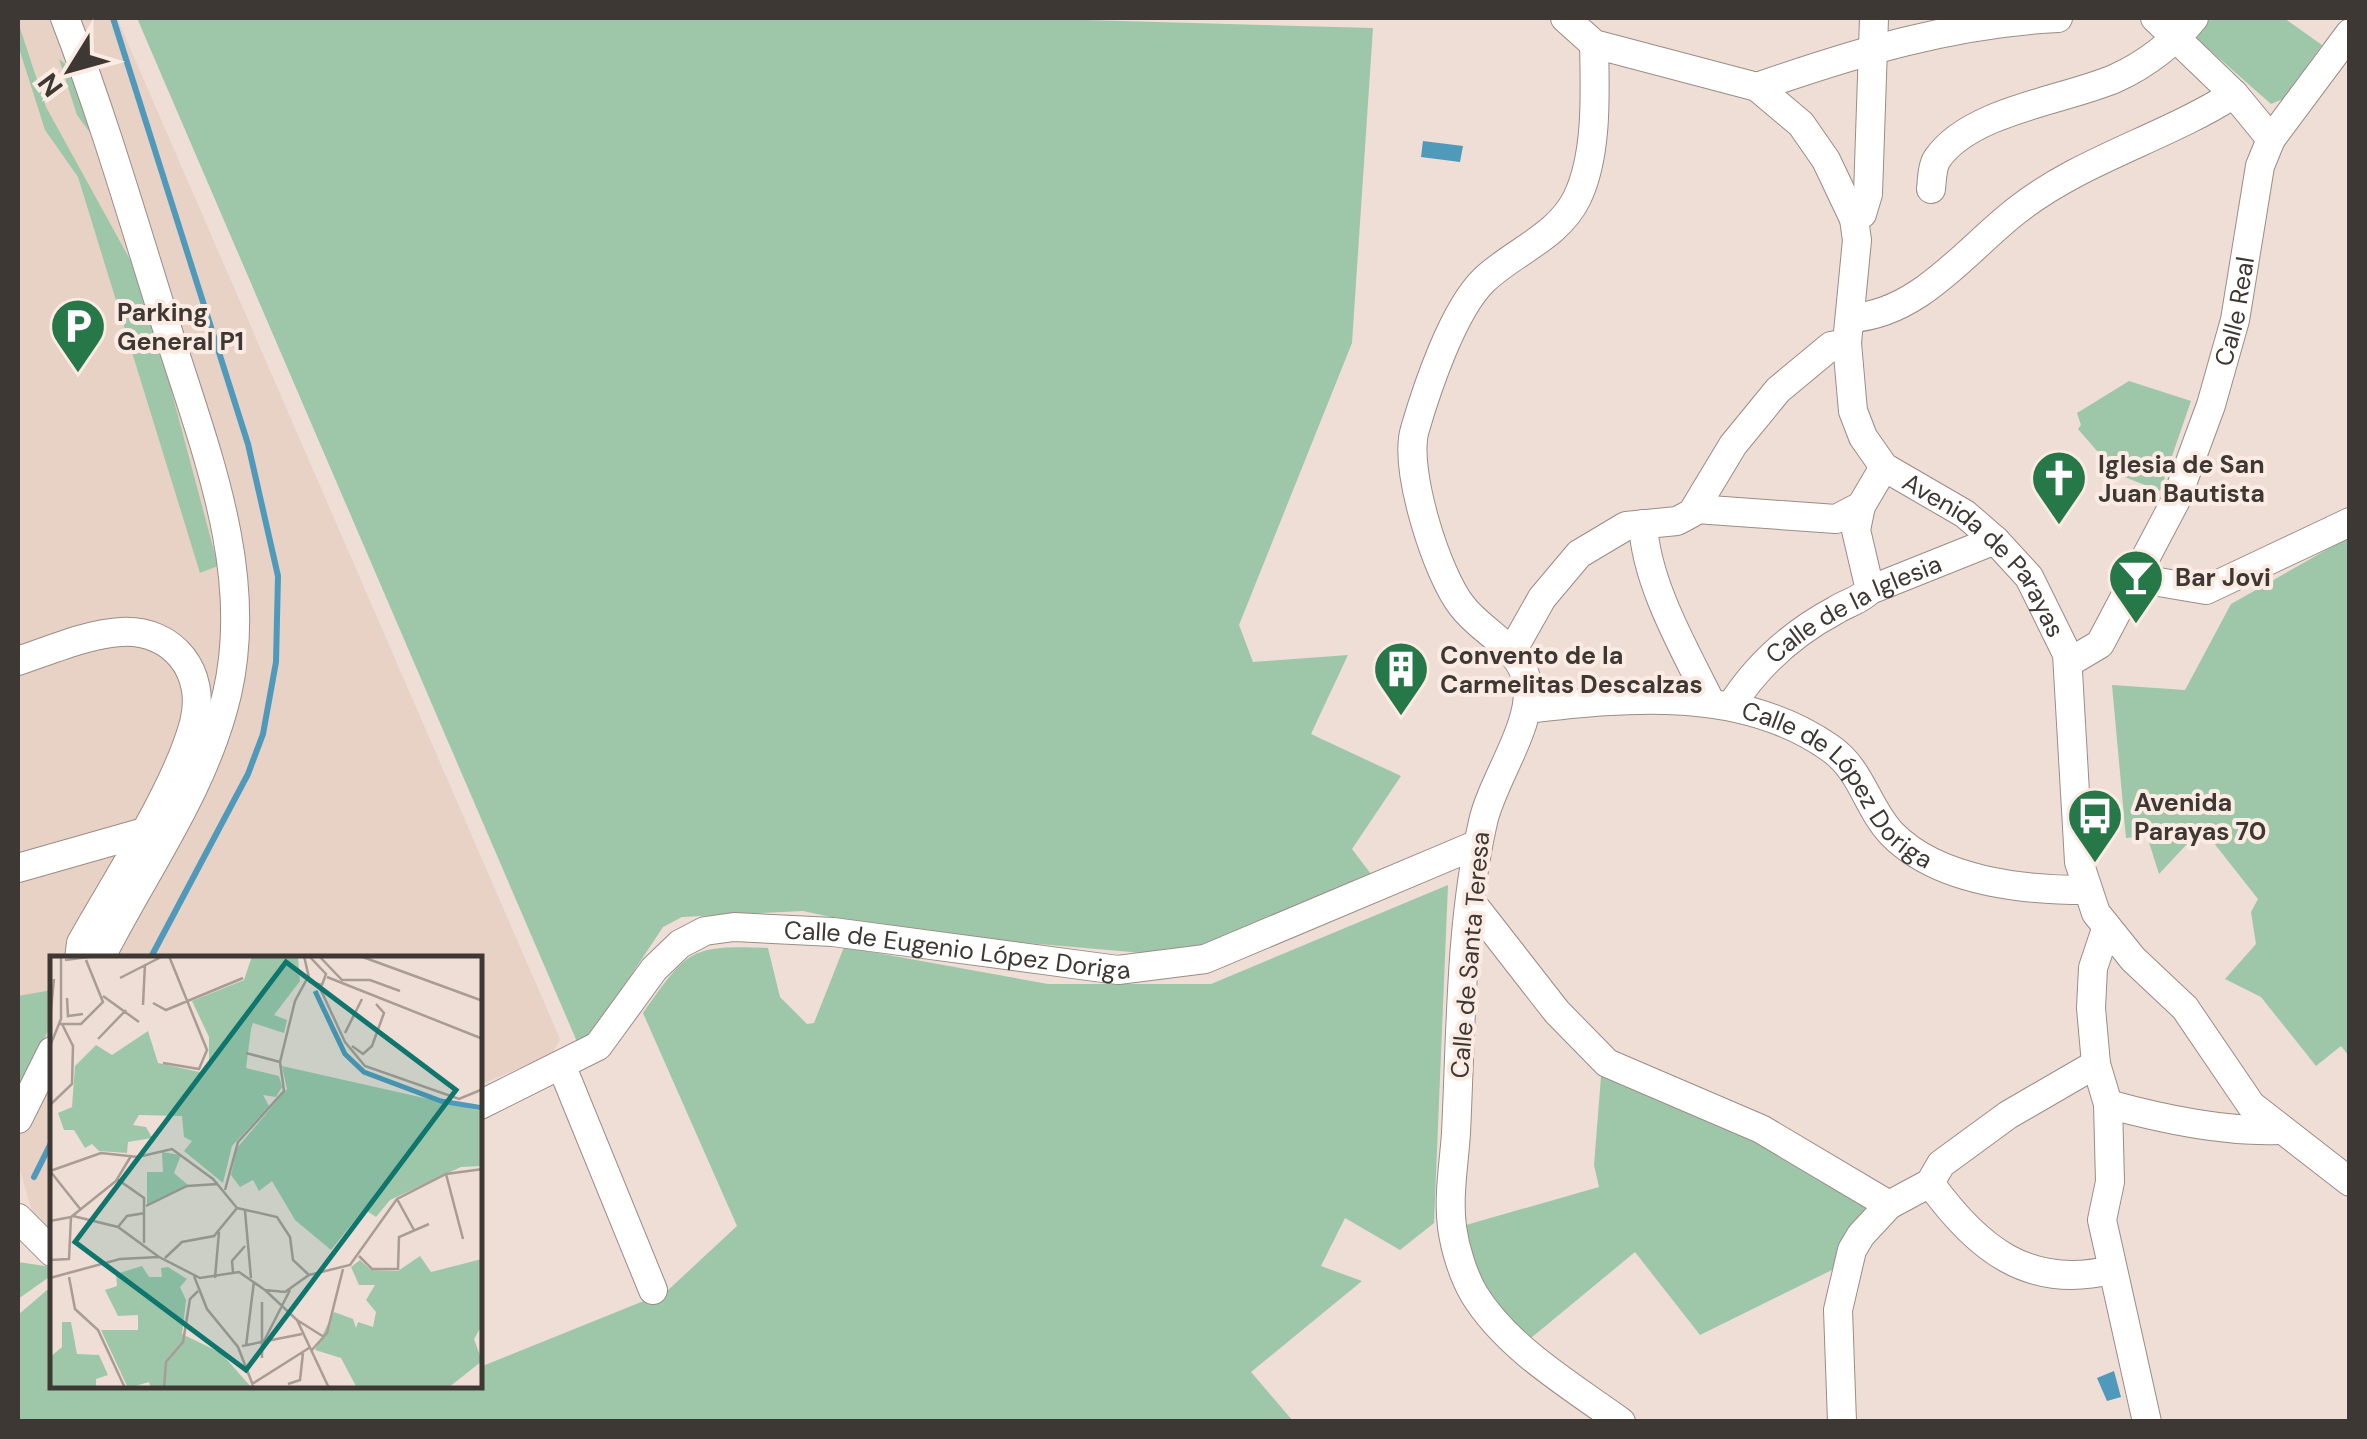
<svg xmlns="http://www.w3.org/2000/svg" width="2367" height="1439" font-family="'DM Sans',sans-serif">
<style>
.built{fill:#e8d1c5}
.green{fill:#9ec7a9}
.water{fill:#4f99bb}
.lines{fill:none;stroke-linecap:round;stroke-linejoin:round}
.stream{stroke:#4f99bb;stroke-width:6}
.minor-casing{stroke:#9b8c85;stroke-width:30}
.minor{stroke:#fff;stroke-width:28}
.labels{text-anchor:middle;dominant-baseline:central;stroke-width:8;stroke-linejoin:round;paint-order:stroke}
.street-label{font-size:25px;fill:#3e3834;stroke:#fbebe3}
.poi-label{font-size:25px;font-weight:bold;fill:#3e3834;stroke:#fbebe3;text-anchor:start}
.inset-river{fill:none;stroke:#4f99bb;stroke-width:5}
.inset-road{fill:none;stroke:#a89c95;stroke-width:2.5}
.view{fill:#0f766e;fill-opacity:0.15;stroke:#0f766e;stroke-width:5}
.inset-edge{fill:none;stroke:#3e3834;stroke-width:5}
</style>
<rect width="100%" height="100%" fill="#eeded6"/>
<path class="built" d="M18,18h99l443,1021 -8,15 -72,31v-126h-428v278l-16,-12 -18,-62z"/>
<path class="green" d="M137,18h876l360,10 -21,315 -113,282 14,37 95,-7 -37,79 90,42 -49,73 19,25 -166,75 -51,5 -253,-22 -98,-21 -121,6 -19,10 -65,98 -20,19z
M2209,18h75l38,27 -39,54 -12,5 -76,-67z
M18,22l28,85 87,158 16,42 69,259 -18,7 -122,-396 -33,-47 -27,-85z
M59,59l9,7 29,76 -20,-27z
M2129,381l62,20 -31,90 -43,-17 -39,-45 3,-4 -4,-12z
M2349,537v519l-8,-10 -25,20 -55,-69 -36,-18 31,-35 -5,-32 7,-13 -56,-71 -43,46 -12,-38 -21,2 -14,-153 73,5 46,-86z
M1448,885l-14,338 -34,27 -55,-32 -24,48 41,15 -111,91 42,49h-1275v-106l29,-25h5v96h428v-19l186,-75 71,-66 -94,-213c45,-63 46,-68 125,-65l12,49 27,27 7,-1 30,-76 204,37h163z
M52,990v34l-34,62v-90z
M1602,1064l113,53 160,87 -39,64 -136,67 -65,-83 -104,86c-39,-35 -60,-59 -65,-113l133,-38 -5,-22z
M18,1262l34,5v8l-34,24z"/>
<path class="water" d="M1423,141l40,5 -3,16 -39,-5z
M2114,1371l7,26 -14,4 -10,-23z"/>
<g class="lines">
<path class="stream" d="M113,18l135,426 30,132 -2,86 -13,72 -15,40 -98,185
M34,1177l18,-36"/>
<g class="minor-casing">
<g id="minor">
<path d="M65,18c37,96 66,195 97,294 37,123 95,253 65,382 -23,98 -83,177 -127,265"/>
<path id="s1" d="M1565,18l29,26 163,43 44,37 25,36 28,59 3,21 -10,103 6,68 10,26 21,30 81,47 30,26 34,37 38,77 12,208 17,51 37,46 52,49 66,97 99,77"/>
<path d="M2155,18l79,76 37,45"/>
<path d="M1594,44c1,47 4,111 -17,154 -19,39 -64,54 -93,82 -31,30 -57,108 -69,149 -12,39 22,146 47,177 20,27 58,40 65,76 8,41 -35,98 -44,140 -23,101 -22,208 -27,311 -2,31 -8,63 -4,94 3,22 11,48 22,67 33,54 96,91 147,128"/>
<path d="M1757,87c98,-34 196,-64 301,-69"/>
<path d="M1931,189c1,-9 1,-22 6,-30 33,-49 130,-59 179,-81 29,-13 59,-36 78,-60"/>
<path d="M1854,219l8,-5 6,-20 6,-176"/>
<path d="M1851,318c68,-4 114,-67 165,-107 64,-51 149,-73 218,-117"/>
<path d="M1861,506l-5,24 14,60"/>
<path d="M1696,509l140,10 25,-13 23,-39"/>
<path d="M1643,524c3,60 42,126 68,179"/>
<path d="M2135,578l71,12 144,-68"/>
<path d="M1512,651l30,-53 37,-44 47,-28 51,-5 15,-8 41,-68 45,-55 53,-44 16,-3"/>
<path d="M18,661c33,-11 69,-27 103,-29 53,-3 86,41 73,91 -17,65 -79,159 -113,220l-2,16"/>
<path id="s2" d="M2068,663l32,-19 76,-144 35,-95 24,-85 25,-154 11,-27 79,-106"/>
<path id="s3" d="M1731,706c26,-41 62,-73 105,-96 13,-8 23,-9 34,-20l125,-50"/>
<path id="s4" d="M1527,709c101,-12 215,-23 303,39 32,22 37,60 62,86 46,47 131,56 193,56"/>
<path d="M18,868l123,-35"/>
<path d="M1472,903l85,109 50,51 154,66 128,76"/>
<path d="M2106,929l-13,39 -2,40 5,56 12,40 2,78 -8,38 45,202"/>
<path d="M562,1067l91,223"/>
<path d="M2108,1104c54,15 114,28 170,26"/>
<path id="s5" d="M480,1105l118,-59 56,-77 26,-25 25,-13 29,-4 99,5 285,38 87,-11 273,-115"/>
<path d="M18,1119l34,-68"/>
<path d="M1930,1183c47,65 98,107 181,87"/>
<path d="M18,1218l34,34"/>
<path d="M1842,1422l-4,-112 14,-60 9,-15 28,-30 41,-22 11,-19 67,-49 88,-51"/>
</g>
</g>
<use href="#minor" class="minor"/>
</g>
<defs>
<g id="parking-pin" transform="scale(2.875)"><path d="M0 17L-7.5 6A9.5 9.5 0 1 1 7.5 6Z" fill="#277849" stroke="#fbebe3"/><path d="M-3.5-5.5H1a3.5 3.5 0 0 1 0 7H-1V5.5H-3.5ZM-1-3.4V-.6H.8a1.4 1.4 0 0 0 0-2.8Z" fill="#fff"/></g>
<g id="church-pin" transform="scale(2.875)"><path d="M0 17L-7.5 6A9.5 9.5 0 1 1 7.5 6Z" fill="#277849" stroke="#fbebe3"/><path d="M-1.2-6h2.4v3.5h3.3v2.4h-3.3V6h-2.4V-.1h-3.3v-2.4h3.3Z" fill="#fff"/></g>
<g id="bar-pin" transform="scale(2.875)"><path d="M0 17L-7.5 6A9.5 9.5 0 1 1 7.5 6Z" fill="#277849" stroke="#fbebe3"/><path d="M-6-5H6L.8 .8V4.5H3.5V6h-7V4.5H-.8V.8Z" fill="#fff"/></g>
<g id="building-pin" transform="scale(2.875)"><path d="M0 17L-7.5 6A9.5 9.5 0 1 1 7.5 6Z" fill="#277849" stroke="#fbebe3"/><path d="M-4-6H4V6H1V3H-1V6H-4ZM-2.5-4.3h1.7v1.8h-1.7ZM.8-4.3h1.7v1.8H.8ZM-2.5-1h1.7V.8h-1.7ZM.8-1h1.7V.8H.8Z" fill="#fff"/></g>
<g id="bus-pin" transform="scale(2.875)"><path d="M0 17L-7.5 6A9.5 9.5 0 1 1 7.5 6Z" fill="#277849" stroke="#fbebe3"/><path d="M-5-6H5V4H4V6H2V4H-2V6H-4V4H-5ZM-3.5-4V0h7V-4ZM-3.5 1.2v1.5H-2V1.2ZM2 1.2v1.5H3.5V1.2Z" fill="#fff"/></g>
</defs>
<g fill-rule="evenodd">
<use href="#parking-pin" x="78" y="326"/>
<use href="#church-pin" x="2059" y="478"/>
<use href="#bar-pin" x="2136" y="577"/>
<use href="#building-pin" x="1401" y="669"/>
<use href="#bus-pin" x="2095" y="816"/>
</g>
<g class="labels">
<g class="street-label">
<text stroke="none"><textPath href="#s2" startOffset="398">Calle Real</textPath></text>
<text stroke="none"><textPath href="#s1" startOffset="768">Avenida de Parayas</textPath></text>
<text stroke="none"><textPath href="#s3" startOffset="160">Calle de la Iglesia</textPath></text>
<text stroke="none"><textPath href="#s4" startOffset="342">Calle de López Doriga</textPath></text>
<text stroke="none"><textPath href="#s5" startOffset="545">Calle de Eugenio López Doriga</textPath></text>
<text transform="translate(1470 955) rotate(-85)">Calle de Santa Teresa</text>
</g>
<g class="poi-label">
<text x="117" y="312">Parking<tspan x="117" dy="29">General P1</tspan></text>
<text x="2098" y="464">Iglesia de San<tspan x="2098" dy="29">Juan Bautista</tspan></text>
<text x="2175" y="577">Bar Jovi</text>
<text x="1440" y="655">Convento de la<tspan x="1440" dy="29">Carmelitas Descalzas</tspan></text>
<text x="2134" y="802">Avenida<tspan x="2134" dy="29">Parayas 70</tspan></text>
</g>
</g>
<g transform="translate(50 956)">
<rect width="432" height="432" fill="#eeded6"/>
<path d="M202,0h46l2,25 -26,34 13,5 -3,13 -31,-10 -2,6 -5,39 33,8 3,11 -6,10 -13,-2 6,11 -37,40 -9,37 -39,-32 8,-10 -8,-4 -2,-21 -43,-1 -6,10 13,2 6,11 -24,4 -1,11 -28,-2 -7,-7 -7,4 -11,-18h-10l-6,-17 14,-6 3,-41 21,-21 16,10 36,-24 10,32 46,10 5,-5v-31l-17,-36 52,-21zM232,110l200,45v55l-21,1 -71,33 -14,17 -12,-8 -33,41 -36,-30 -23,-39 -13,10 -6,-11 -13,7 -9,-12 6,-27 50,-59zM112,196l19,3 -7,18 14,12 -41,20v-33h16zM370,300l11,16 51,-13v66l-8,14 8,22 -34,27h-91l-16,-30 -26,-8 19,-38 19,7 3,9 2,-6 15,5 3,-15 -10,-12 9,-15h-16l-8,-18 9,-7 11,10 27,1zM92,310l7,11h13l-1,-9 7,-1 19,12 -7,8 6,13 -4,34 39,19 31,35h-101l-2,-6 -21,6 -27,-58h37v-15l-20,1 -13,-26 12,-4 -1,-12zM12,366h9l6,32 22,1 9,20 -12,4v9h-46v-31l12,-10z" fill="#9ec7a9"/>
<path class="inset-river" d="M265,35l30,63 19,18 77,29 42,7"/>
<path class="inset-road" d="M254,0l6,26 12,3 4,-11 -17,-18M269,0l23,24h28l30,11M310,0l123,45M15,4l31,-4M277,21l156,62M70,22l43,-22M269,30l26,56 20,24 94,33 24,-10M53,40l36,26M17,42l1,18 15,-2M103,47l13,7 77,-32M93,49l2,-41M0,64l4,-41M9,68h22l22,-22 -17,-42M295,77l17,-34M48,83l28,-29M0,90l11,-27v-63M302,90l11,8 9,-8 12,-33 -8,-9M196,97l34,9M113,107l36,6 8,-19 -38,-94M0,149l22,-21 1,-38 -11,-22M0,215l51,-18 37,4 34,-8 41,30 24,29M0,215l31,39M396,218l17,65M67,223l27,19v45M175,234l13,-48 46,-51 -4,-29 15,-61 13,-24M347,243l17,31M96,250l41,-20 31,-2M187,252l40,9 13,20 3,23 16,15M195,255l6,67M23,260l45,11 41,30M0,265l21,-4 45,-36 15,-25M68,271l9,-11 18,-3M309,300l13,13h26l1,-32 30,-13M115,302l17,-16 32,-6 23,-28M0,304l19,-1 2,-42M183,316l-1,-11 13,-15M144,320l13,33 31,38 16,41M19,321l6,32 23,21 27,58M0,322l70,-19 39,-2 41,21 39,-6 26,18 20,2 24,-17 41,-10 47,-66 49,-25 37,-5M165,322l4,-46M215,334l32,30 32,68M247,364l27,17M213,387l27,-53M192,390l60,-12M196,390l8,-65M261,395l16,-18 16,-64M212,402v-56M202,428l57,-36M238,428l12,-4 3,-27M114,432l2,-26 17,-20 7,-43 8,-8"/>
<path class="view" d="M236,6l170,128 -210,280 -171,-128z"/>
<rect width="432" height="432" class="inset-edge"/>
</g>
<rect width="2367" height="1439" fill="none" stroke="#3e3834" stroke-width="40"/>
<g transform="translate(70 70) rotate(233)" stroke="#fbebe3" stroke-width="8" paint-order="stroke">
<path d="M0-8L18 38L0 25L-18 38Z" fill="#3e3834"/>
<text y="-15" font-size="28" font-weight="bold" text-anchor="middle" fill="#3e3834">N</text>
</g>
</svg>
